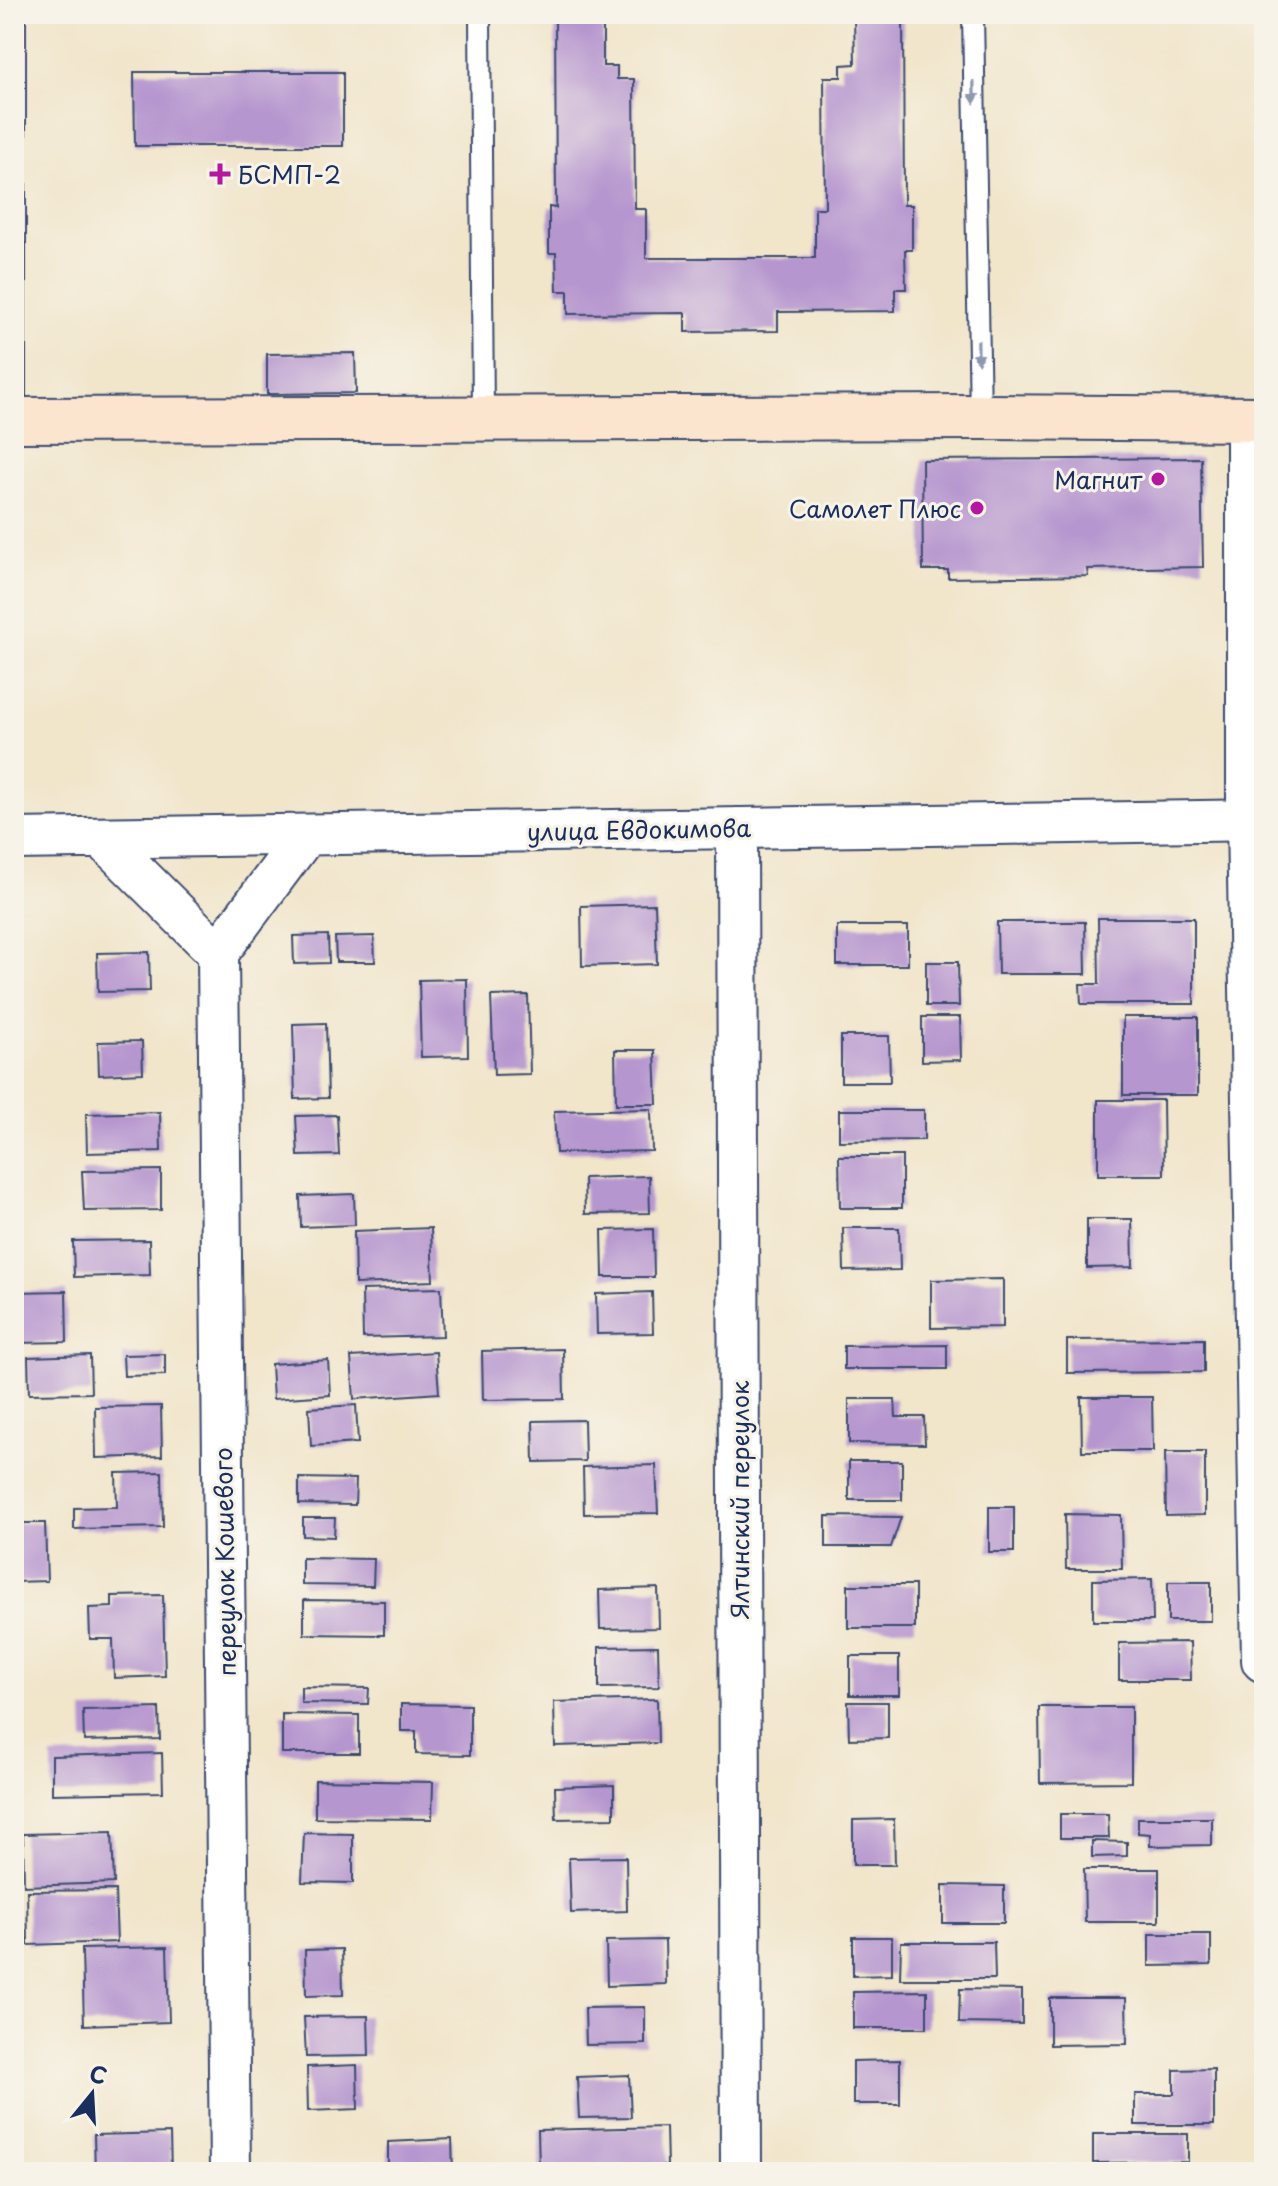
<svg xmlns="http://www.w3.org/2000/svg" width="1278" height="2186" font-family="'Playpen Sans',sans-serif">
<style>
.building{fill:#b696cf}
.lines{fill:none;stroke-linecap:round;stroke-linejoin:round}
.service-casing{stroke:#3b4a6e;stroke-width:24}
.minor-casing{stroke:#3b4a6e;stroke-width:44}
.tertiary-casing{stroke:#3b4a6e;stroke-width:48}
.secondary-casing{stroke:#3b4a6e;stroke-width:48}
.service{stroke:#fff;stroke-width:20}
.minor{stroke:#fff;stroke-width:40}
.tertiary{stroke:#fff;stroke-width:44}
.secondary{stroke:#fce5cf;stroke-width:44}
.oneway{fill:#8d97ae}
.poi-dot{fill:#b5179e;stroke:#f7f3e8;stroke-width:3}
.labels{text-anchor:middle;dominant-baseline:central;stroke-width:6;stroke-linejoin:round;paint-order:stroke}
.poi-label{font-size:24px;fill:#1b2f5e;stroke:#f7f3e8;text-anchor:end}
.street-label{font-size:24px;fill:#1b2f5e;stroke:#f7f3e8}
</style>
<rect width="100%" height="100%" fill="#f7f3e8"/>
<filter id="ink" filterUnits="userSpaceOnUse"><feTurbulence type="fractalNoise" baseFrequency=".0125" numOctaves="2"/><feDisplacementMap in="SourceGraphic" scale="16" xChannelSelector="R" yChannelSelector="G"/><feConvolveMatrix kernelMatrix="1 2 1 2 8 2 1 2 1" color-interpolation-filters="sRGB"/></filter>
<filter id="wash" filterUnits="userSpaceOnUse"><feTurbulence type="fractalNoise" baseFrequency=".006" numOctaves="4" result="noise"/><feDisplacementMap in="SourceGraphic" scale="32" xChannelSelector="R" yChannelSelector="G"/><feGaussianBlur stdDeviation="1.8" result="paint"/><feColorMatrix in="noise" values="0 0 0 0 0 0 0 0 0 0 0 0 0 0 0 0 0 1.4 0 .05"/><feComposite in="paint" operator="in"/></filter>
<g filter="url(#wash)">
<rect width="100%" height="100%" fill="#f1e5ca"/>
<g id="blocks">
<path class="building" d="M555,14h48v52h14v13h17l1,130h11v49h169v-50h10l-1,-131h17v-12l14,-1 -1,-50h49l1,191h8v45h-7l1,39h-11v22l-117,1v19l-93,1v-19l-117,1v-23h-11l-1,-38h-7v-46l7,1z
M134,72h209v74h-208z
M355,353l1,40 -89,1v-40z
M1201,458l2,109 -116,2 1,7 -140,2v-8h-25l-1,-110z
M655,904l2,60 -75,2 -1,-60z
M1098,918h96v86h-113l-1,-20h19z
M997,922h88l1,52h-88z
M837,926h71v39h-71z
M328,935l1,28 -35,1 -1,-28z
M374,936l1,26h-39l-1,-25z
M149,952l1,39 -52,1 -1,-39z
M926,962h32l1,44h-33z
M467,979l1,77 -47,1 -2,-77z
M528,995l2,79 -36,1 -3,-79z
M922,1017h38l1,43 -39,1z
M1123,1017h75v78h-75z
M326,1023l2,75 -33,1 -2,-75z
M841,1036h48l1,46h-49z
M142,1041l1,32 -44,2 -1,-33z
M615,1050h40l2,54h-41z
M1098,1100h65l1,75h-66z
M651,1109l1,42 -96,2 -2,-42z
M839,1110h85v30l-85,1z
M160,1112l1,39 -74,2 -1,-39z
M337,1115l2,40 -41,1 -2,-40z
M839,1156h63v52h-62z
M161,1170v40l-77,1 -2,-40z
M649,1176l1,37 -65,1 -1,-36z
M354,1194l1,31 -54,2 -1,-31z
M1087,1219h45l1,48 -46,1z
M431,1228l2,53 -78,3 -1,-53z
M843,1228h56l1,42 -56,1z
M653,1229l1,48h-51l-1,-47z
M149,1240l1,35 -76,2 -1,-36z
M1003,1279v48l-72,1v-48z
M441,1288l2,48 -80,2 -1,-48z
M66,1291l1,51 -53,1v-51z
M652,1292l1,41 -56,1 -1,-40z
M1204,1339v33l-137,1v-33z
M947,1345v24h-103v-23z
M563,1349l1,50 -81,1 -1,-49z
M436,1352l3,41 -85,6 -3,-42z
M165,1354v21l-41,1 -1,-21z
M90,1355l1,38 -62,1 -1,-37z
M328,1360l2,35 -57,4 -2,-35z
M1081,1397h71l1,54h-71z
M849,1399h46l1,18h28l1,27 -76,-1z
M356,1405l2,38 -47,3 -2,-38z
M161,1406l1,50 -66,2 -1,-51z
M584,1420l1,41 -51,1 -1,-41z
M1165,1452h40v63l-39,1z
M849,1461h53v39h-53z
M656,1465l2,48 -74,1 -1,-47z
M162,1472l1,55 -89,2v-21l43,-1 -1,-34z
M299,1478l57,1 -1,26 -56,-1z
M989,1507h25v45h-25z
M1065,1514l56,1 1,54h-56z
M826,1516l75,1 -10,30h-65z
M303,1518h32l-1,19 -31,-1z
M14,1523h31l2,58 -33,1z
M302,1558l72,1 -1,27 -71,-1z
M1152,1579l1,42h-60v-41z
M1168,1582h43v39h-43z
M848,1585h67v43h-67z
M658,1588l1,40 -59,1 -1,-39z
M163,1595l2,81 -51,2 -1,-39h-23l-1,-31 23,-1v-11z
M304,1600l80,1v34l-80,-1z
M1190,1642l1,38h-72v-37z
M658,1646l1,41 -60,1v-41z
M850,1656h49v39h-49z
M301,1687l68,1 -1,16 -67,-1z
M657,1699l1,44 -103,3 -1,-44z
M848,1702h40v36l-39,1z
M401,1704l69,1v50l-54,-1v-23h-15z
M1039,1707h92v75l-91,1z
M159,1708l1,31 -76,2 -1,-31z
M282,1714l77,1v38h-77z
M162,1753l1,39 -111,2v-38z
M315,1780l118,2 -1,37 -117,-1z
M614,1785v33l-58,1 -1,-32z
M1060,1814h48l1,24h-49z
M1138,1818h74v27l-62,1v-12l-12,-1z
M894,1819l1,46h-42v-45z
M112,1832l2,51 -90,3 -1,-52z
M304,1833l49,1v49l-51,-1z
M1092,1841l35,1v14l-35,1z
M626,1857l1,54 -56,2 -2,-55z
M1084,1869h75v53h-74z
M943,1885l61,1v37h-61z
M115,1890l2,52 -89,3 -1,-54z
M1149,1934h62v31l-62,1z
M853,1937h39v38l-39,1z
M665,1940l1,44 -59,2 -1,-45z
M901,1942h93l1,37h-95z
M167,1947l2,75 -85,3 -2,-76z
M342,1949l1,46 -37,1 -1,-46z
M960,1989l62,1v34l-63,-1z
M927,1991v37h-74v-36z
M1050,1998h76l1,46 -77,1z
M645,2007v37l-59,1 -1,-37z
M368,2016l1,40 -63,1 -2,-40z
M900,2060v44h-47v-43z
M357,2065l1,44 -50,2 -1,-44z
M1214,2069v56h-79v-31h39v-24z
M629,2075l2,42 -52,1 -2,-41z
M666,2127l1,39 -128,2 -1,-38z
M170,2133l1,38 -76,1 -1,-37z
M1093,2134h95v28l-95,1z
M452,2139l1,33h-65v-30z
M1214,2164v8h-40v-7z"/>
</g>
</g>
<g filter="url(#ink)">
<use href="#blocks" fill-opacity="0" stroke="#3b4a6e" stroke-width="2"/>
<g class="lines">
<g class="service-casing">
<path id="service" d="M15,14v406
M480,14l3,404
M973,14l7,403"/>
</g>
<g class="minor-casing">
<path id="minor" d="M737,828l4,1344
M102,838l116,115 88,-118
M14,839l1250,-19
M218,953l12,1219"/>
</g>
<g class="tertiary-casing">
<path id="tertiary" d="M1249,420v400l15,840"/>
</g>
<g class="secondary-casing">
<path id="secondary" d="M14,420l966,-3 284,2"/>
</g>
<use href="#service" class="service"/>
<use href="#minor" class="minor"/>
<use href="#tertiary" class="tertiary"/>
<use href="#secondary" class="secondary"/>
</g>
<defs><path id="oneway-solid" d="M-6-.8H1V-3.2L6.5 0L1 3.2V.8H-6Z" transform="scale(2)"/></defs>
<g class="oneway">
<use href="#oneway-solid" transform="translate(974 92) rotate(89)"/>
<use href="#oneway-solid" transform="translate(978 352) rotate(89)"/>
</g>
</g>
<g class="poi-dot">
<path d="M216 162h8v8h8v8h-8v8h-8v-8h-8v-8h8z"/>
<circle cx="1158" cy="479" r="8"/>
<circle cx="977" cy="508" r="8"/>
</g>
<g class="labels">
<g class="poi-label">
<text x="238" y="174" text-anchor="start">БСМП-2</text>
<text x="1142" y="479">Магнит</text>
<text x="961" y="508">Самолет Плюс</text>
</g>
<g class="street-label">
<text transform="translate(639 829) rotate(-1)">улица Евдокимова</text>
<text transform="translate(739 1500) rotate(-90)">Ялтинский переулок</text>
<text transform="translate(224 1562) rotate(-91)">переулок Кошевого</text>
</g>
</g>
<rect width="1278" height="2186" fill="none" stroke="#f7f3e8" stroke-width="48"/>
<g transform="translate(92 2094) rotate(18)" stroke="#f7f3e8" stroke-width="6" paint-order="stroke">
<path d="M0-6L14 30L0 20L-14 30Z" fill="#1b2f5e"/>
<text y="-12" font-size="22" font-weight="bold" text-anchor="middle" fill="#1b2f5e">С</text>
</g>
</svg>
